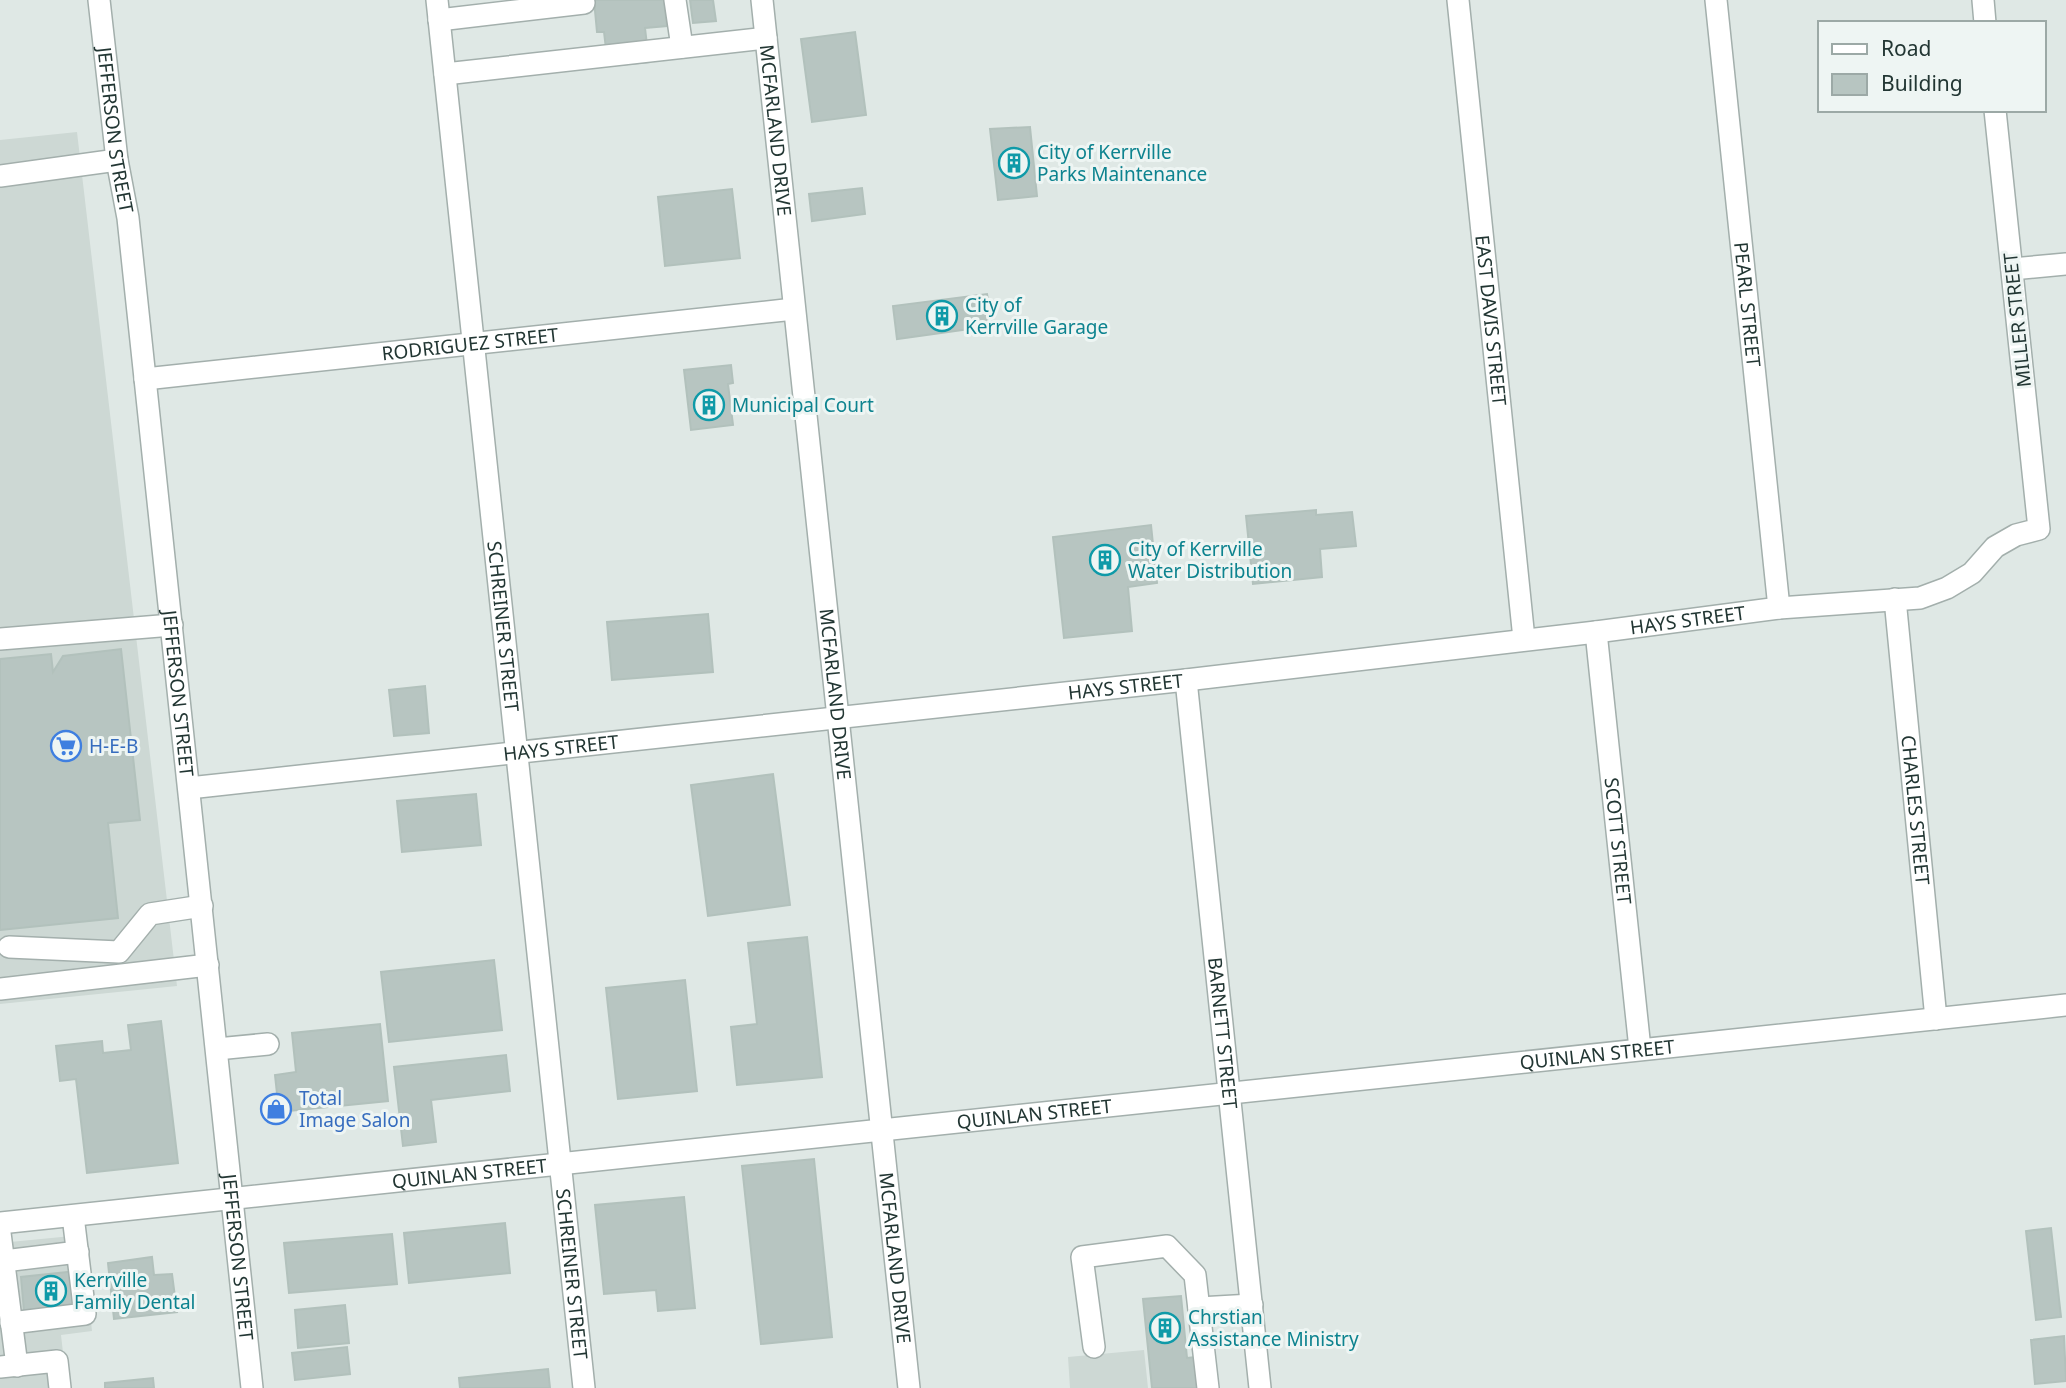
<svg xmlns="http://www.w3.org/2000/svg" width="2066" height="1388" font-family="'Noto Sans',sans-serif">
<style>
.built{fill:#cdd8d4}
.building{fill:#b7c5c1;stroke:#b2c1bc;stroke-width:2}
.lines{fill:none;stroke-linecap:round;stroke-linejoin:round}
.minor-casing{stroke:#a3afac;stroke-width:24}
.minor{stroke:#fff;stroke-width:21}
.labels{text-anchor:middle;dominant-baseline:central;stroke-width:6;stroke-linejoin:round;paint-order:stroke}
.street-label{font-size:19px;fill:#223633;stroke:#eef5f3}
.culture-label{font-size:19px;fill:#0d838f;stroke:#eef5f3;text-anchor:start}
.shop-label{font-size:19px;fill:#366cbe;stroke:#eef5f3;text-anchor:start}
</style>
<rect width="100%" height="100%" fill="#dfe8e5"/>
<path class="built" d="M77,132l100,854 -177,18v-864z
M82,1235l10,96 -31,4 6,53h-67v-145z
M1144,1350l4,38h-78l-2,-31z"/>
<path class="building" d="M594,0h70l3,26 -22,2 4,34 -41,4 -4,-34h-7z
M690,0h23l3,21 -23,2z
M855,32l11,83 -54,7 -11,-83z
M1030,127l7,69 -39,4 -8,-71z
M862,188l3,26 -53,7 -3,-27z
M732,189l8,69 -75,8 -7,-69z
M987,294l5,32 -95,13 -4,-33z
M731,365l2,18 -5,1 5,41 -42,5 -7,-60z
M1316,510v5l36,-3 4,34 -36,3 2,28 -69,7 -7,-68z
M1151,525l6,58 -29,4 4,44 -68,7 -11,-101z
M708,614l5,58 -101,8 -5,-58z
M121,649l19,171 -32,3 10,95 -118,12v-271l51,-5 2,18 10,-16z
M425,686l4,47 -35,3 -5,-46z
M773,774l17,131 -82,11 -17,-131z
M476,794l5,51 -79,7 -5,-51z
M807,937l15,140 -85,8 -6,-58 26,-3 -9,-81z
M494,960l8,70 -113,12 -8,-70z
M685,980l12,111 -79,8 -12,-111z
M161,1021l17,142 -91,10 -11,-94 -16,2 -4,-35 46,-5 1,12 28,-3 -3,-25z
M380,1024l8,77 -109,11 -4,-37 21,-3 -4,-39z
M506,1055l4,36 -79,9 5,42 -33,4 -9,-79z
M814,1159l18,178 -71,7 -19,-178z
M684,1197l11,111 -37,3 -2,-21 -52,4 -9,-89z
M505,1223l5,50 -101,10 -5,-50z
M2051,1228l10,89 -25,3 -10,-89z
M392,1234l5,50 -108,9 -5,-50z
M152,1257l2,18 18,-1 5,38 -63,7 -6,-56z
M77,1271l4,35 -57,5 -3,-34z
M1181,1296l6,62 8,-1 4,31h-47l-9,-89z
M345,1305l4,38 -51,5 -3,-38z
M2064,1336l2,45 -31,3 -4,-44z
M347,1347l3,27 -55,6 -3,-27z
M548,1369l2,19h-90l-1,-10z
M153,1378l1,10h-49v-5z"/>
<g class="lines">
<g class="minor-casing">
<g id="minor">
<path id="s1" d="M99,0l18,160 11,58 124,1170"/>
<path id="s2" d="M437,0l147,1388"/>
<path d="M675,0l7,47"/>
<path id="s3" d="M762,0l147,1388"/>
<path id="s4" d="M1458,0l66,639"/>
<path id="s5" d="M1716,0l63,608"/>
<path d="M1983,0l2,23"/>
<path d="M439,20l145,-17"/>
<path d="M445,74l321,-36"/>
<path d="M0,176l117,-16"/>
<path d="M2012,269l54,-5"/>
<path id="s6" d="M145,379l649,-70"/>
<path id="s7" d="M1895,599l41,420"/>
<path id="s8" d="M1596,632l44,417"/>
<path d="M0,639l172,-14"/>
<path id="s9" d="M1186,680l74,708"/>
<path id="s10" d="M189,788l997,-108 410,-48 183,-24 141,-10 27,-10 25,-15 23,-26 21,-12 23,-6 -44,-419"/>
<path d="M9,947l110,5 31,-38 52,-8"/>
<path d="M0,989l208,-24"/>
<path d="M217,1049l51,-5"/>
<path id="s11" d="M0,1223l2066,-218"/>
<path d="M0,1233l17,133"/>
<path d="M4,1261l74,-9"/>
<path d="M1199,1308l53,-3"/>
<path d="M11,1323l74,-9 -12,-98"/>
<path d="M1094,1347l-12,-90 85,-11 28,29 13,113"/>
<path d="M0,1367l57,-6 3,27"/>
</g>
</g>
<use href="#minor" class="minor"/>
</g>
<defs>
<g id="building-ring" transform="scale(1.575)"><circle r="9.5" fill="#eef5f3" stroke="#0f9aa8" stroke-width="1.5"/><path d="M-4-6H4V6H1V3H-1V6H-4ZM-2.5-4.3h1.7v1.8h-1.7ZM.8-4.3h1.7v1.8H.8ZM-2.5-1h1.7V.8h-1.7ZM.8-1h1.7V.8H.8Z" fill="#0f9aa8"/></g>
<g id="supermarket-ring" transform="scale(1.575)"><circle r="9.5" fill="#eef5f3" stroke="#3f7fe0" stroke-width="1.5"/><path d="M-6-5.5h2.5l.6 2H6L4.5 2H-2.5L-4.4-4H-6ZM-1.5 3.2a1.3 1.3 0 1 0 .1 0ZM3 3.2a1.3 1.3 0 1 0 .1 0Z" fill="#3f7fe0"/></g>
<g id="shop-ring" transform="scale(1.575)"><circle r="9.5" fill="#eef5f3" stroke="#3f7fe0" stroke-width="1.5"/><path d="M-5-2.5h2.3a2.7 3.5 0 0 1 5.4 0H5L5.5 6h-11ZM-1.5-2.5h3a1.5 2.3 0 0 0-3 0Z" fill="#3f7fe0"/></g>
</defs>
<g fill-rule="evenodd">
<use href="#building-ring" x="1014" y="163"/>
<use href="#building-ring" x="942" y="316"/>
<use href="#building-ring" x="709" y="405"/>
<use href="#building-ring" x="1105" y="560"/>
<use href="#supermarket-ring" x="66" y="746"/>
<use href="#shop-ring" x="276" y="1109"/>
<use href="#building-ring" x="51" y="1291"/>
<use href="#building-ring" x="1165" y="1328"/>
</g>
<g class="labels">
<g class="street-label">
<text stroke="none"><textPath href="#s1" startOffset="131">JEFFERSON STREET</textPath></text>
<text stroke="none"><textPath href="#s3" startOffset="131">MCFARLAND DRIVE</textPath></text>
<text stroke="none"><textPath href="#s5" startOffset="306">PEARL STREET</textPath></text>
<text stroke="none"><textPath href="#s4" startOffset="322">EAST DAVIS STREET</textPath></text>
<text transform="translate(2017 320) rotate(-96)">MILLER STREET</text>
<text stroke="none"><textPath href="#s6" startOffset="327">RODRIGUEZ STREET</textPath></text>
<text stroke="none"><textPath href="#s10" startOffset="1508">HAYS STREET</textPath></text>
<text stroke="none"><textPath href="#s2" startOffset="630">SCHREINER STREET</textPath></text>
<text stroke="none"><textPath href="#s10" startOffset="942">HAYS STREET</textPath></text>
<text stroke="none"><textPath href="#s1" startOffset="698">JEFFERSON STREET</textPath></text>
<text stroke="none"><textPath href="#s3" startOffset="698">MCFARLAND DRIVE</textPath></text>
<text stroke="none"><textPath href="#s10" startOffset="374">HAYS STREET</textPath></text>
<text stroke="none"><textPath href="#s7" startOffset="212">CHARLES STREET</textPath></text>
<text stroke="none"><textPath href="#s8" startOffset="210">SCOTT STREET</textPath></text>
<text stroke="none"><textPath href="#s9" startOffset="355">BARNETT STREET</textPath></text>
<text stroke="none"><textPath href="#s11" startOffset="1606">QUINLAN STREET</textPath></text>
<text stroke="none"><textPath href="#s11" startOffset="1040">QUINLAN STREET</textPath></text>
<text stroke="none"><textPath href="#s11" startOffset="472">QUINLAN STREET</textPath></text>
<text stroke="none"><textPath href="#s1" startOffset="1265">JEFFERSON STREET</textPath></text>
<text stroke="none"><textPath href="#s3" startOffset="1265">MCFARLAND DRIVE</textPath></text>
<text stroke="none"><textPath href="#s2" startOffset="1281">SCHREINER STREET</textPath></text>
</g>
<g class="culture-label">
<text x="1037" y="152">City of Kerrville<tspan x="1037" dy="22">Parks Maintenance</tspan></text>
<text x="965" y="305">City of<tspan x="965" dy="22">Kerrville Garage</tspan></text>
<text x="732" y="405">Municipal Court</text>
<text x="1128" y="549">City of Kerrville<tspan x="1128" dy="22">Water Distribution</tspan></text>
<text x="74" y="1280">Kerrville<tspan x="74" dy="22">Family Dental</tspan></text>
<text x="1188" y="1317">Chrstian<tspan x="1188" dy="22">Assistance Ministry</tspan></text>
</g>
<g class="shop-label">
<text x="89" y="746">H-E-B</text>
<text x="299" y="1098">Total<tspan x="299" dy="22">Image Salon</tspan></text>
</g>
</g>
<rect x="1818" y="21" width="228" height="91" fill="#eef5f3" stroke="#9ca9a6" stroke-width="2"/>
<rect x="1832" y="44" width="35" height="10" fill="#ffffff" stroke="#9ca9a6" stroke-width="2"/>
<text x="1881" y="56" font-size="21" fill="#223633">Road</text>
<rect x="1832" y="74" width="35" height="21" fill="#b7c5c1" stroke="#9ca9a6" stroke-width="2"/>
<text x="1881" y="91" font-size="21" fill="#223633">Building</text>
</svg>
